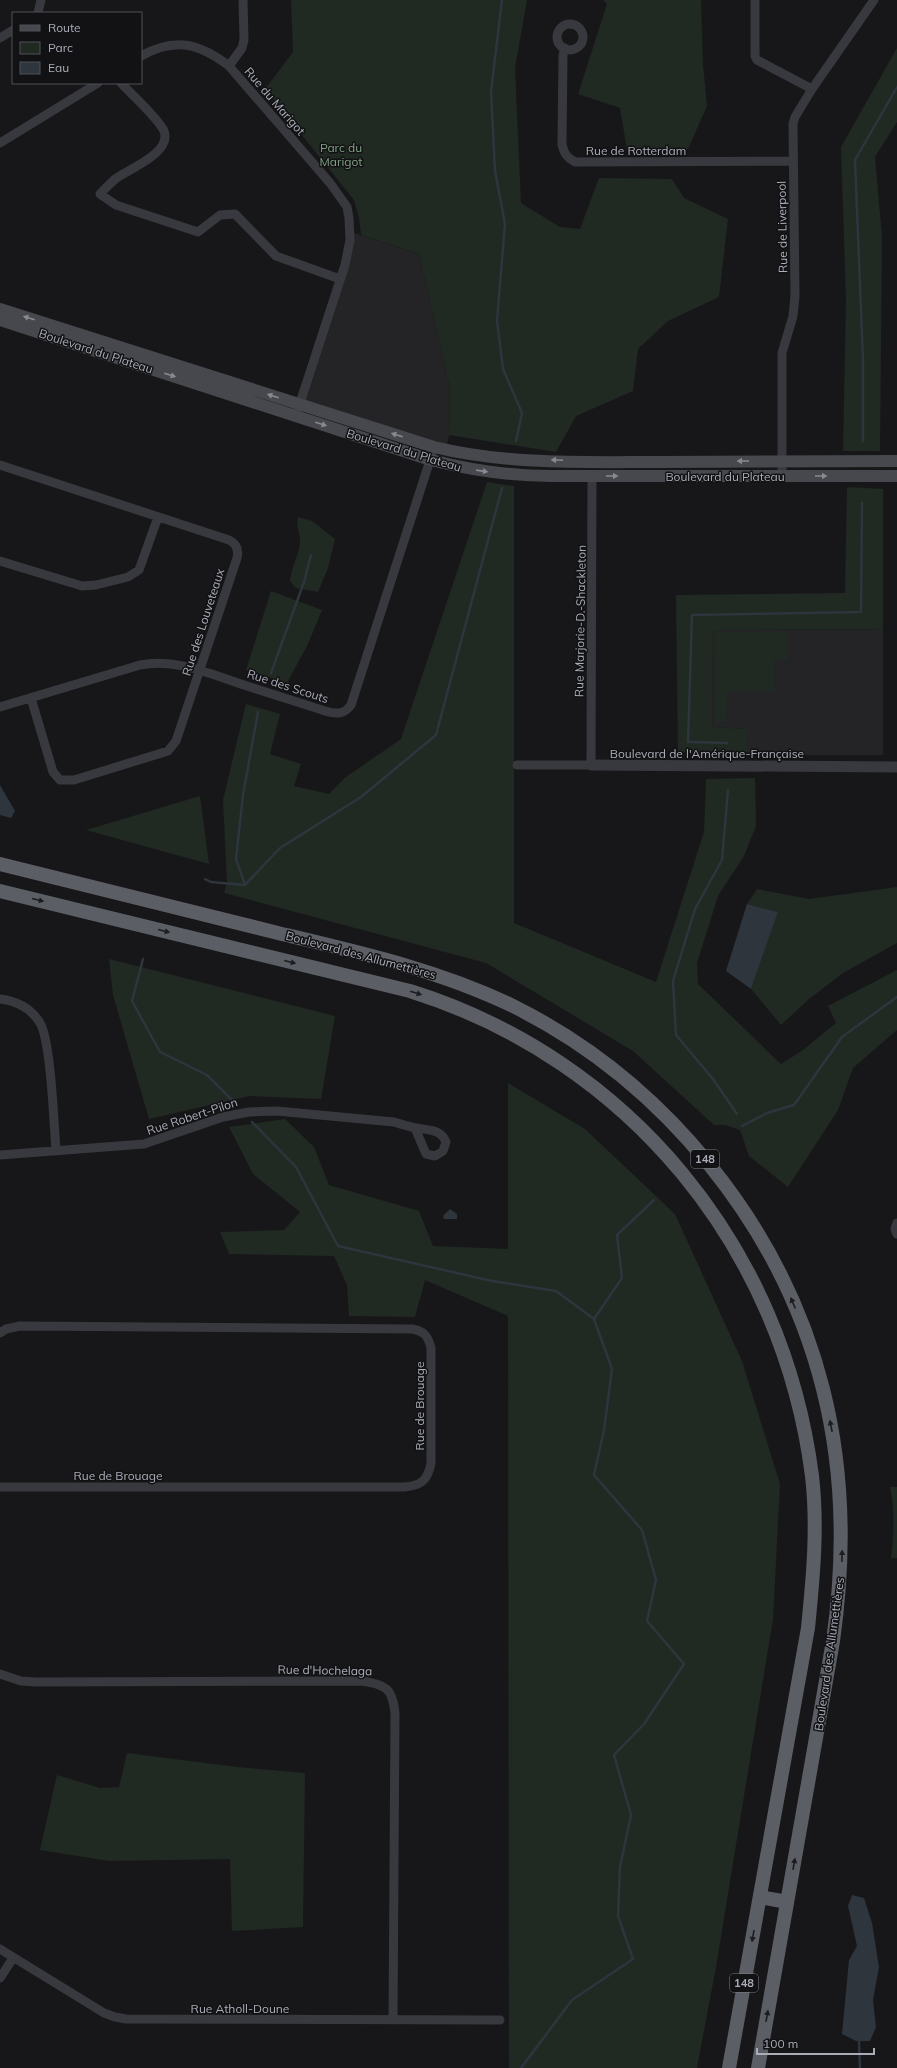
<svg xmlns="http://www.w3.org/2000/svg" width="897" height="2068" font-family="Mulish,sans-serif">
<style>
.built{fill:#242326}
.green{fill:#212923}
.water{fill:#2e353d}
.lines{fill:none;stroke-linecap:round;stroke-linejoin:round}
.stream{stroke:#2e353d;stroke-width:2.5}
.minor{stroke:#38393e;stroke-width:9}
.tertiary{stroke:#38393e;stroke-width:11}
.secondary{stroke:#46484e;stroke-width:12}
.trunk{stroke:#5c5e66;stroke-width:14}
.oneway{fill:#878a93}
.oneway2{fill:#1d1d20}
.labels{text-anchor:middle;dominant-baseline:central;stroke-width:3;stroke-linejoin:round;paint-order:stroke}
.shield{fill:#121214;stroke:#7c7e87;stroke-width:1}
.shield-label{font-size:11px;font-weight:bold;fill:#aaadb8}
.street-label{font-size:12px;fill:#aaadb8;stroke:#121214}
.park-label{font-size:12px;fill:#82a386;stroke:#121214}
</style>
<rect width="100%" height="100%" fill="#171719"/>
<path class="built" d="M351,232l68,22 31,135 -1,46 -3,15 -146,-46z
M883,629v126h-136v-26l-35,-2 1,-97z"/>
<path class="green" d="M291,0h236l-12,68 6,135 39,24 20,2 19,-51 73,1 12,19 44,21 -9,78 -51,24 -30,28 -5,42 -57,25 -20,36 -107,-17 1,-46 -31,-135 -58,-19 -2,-17 -5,-18 -89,-111 28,-37z
M603,0h98l2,64 4,42 -19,43 -61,1 -7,-42 -42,-14 29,-90z
M897,48v74l-22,35 7,80 -2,214h-37l3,-150 -5,-154z
M487,482l27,4v437l142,59 48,-150 2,-53 49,-1 1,48 -12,30 -26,40 -21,67 1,21 83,80 22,-14 33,-27 -8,-17 69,-36v60l-44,38 -15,42 -50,77 -39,-31 -9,-26 -15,-5h-11l-81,-74 -147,-88 -262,-70 3,-11 -4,-82 23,-96 34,10 -10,40 31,10 -7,22 35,8 17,-17 55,-38z
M847,487l36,2v140l-170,1 -1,97 35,2v26l-69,-3 -2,-157 169,-2z
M298,517l14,4 23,18 -7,29 -10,24 -22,-4 -6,-7c1,-13 9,-26 10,-38 1,-9 -5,-17 -2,-26z
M271,591l51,19 -14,34 -21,39 -41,-13z
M716,632h72v28h-14v31h-46l-2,32 -11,-1z
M200,796l9,68 -123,-34z
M897,887v56l-54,30 -34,26 -28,26 -30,-36 27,-77 -31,-8 10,-15 52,10z
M109,959l226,57 -14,83 -72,-3 -100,23 -36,-124z
M508,1083l77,46 90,85 67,147 38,123 -7,135 -57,348 -19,101h-188l-1,-752 -83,-36 -10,37 -66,-1 -2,-31 -13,-29 -105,-2 -9,-22 64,-2 16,-18 -47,-38 -24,-47 56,-8 29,28 15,38 90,26 14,35 75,3z
M890,1487h7v71h-6c3,-24 4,-47 -1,-71z
M127,1753l110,14 68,6 -2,154 -71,4 -2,-72 -121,2 -69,-11 17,-75 43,13 19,-1z"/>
<path class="water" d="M0,785l15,26 -4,7 -11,-3z
M747,904l31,8 -27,77 -25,-18z
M450,1209l7,5v5h-13l-1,-3z
M852,1895l12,3 8,25 7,44 -6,33 3,27 -6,14h-14l-14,-7 7,-74 8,-14 -9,-40z"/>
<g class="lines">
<path class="stream" d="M502,0l-11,92 4,79 10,53 -8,97 6,48 19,44 -6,28
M863,441v-81l-8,-200 42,-73
M271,673l33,-91 7,-27
M727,743l-39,-1 4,-127 169,-3 1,-109
M728,790l-6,70 -27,49 -22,72 3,54 37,44 24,35
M205,879l6,3 34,3 35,-37 81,-51 75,-62 66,-247
M245,885l-9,-26 7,-64 15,-83
M143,959l-11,42 28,51 47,23 27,27
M252,1122l44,45 42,79 154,35 64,10 38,28
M742,1126l25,-13 27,-8 48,-68 55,-40
M859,2041l1,27
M521,2068l51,-68 61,-41 -15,-43 2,-49 11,-52 -17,-60 30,-31 40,-60 -37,-43 9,-41 -14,-50 -48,-55 10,-45 8,-61 -18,-50 28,-41 -5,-43 37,-35"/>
<path class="minor" d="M755,0v56l2,4 55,29
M38,13l3,-13
M557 37a13 13 0 1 1 26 0a13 13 0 1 1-26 0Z
M0,38l13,-8
M565,48l-2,7 -1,89c2,9 4,13 13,18l218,-1
M141,56c34,-19 58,-13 88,10l101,117 17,24 2,11 1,22 -5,25 -47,144
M229,66l13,-18 2,-8 -1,-40
M121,83c10,11 38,36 43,48 8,21 -32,37 -46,46 -7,5 -12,11 -18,17l16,11 82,27 22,-17 15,-1 41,42 64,23
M0,143l98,-60
M0,465l229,75c8,4 10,10 8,18l-61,183 -8,10 -94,29h-14l-7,-8 -22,-74
M782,476v-123l11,-37 2,-20 -2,-172 2,-7 17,-28 62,-89
M0,561l82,25 14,-1 32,-8 11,-7 19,-53
M0,707l140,-42c37,-7 70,9 104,20 27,9 54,17 81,26 11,3 19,4 26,-6l81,-251
M517,765h74l1,-289
M0,999c17,2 31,9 40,24 11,18 14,103 16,128
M0,1155l144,-11 79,-27 26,-5 28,-1 117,11c7,2 15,5 22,6 12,2 25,1 30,14l-3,9 -8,5 -9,-2 -11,-26
M897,1223l-2,6 2,5
M0,1333l6,-4 14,-3 392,3c12,2 16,7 19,19v115c-3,17 -10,23 -27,24h-404
M0,1674l21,7 15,1 325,-1c24,3 32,7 34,33l-2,306
M0,1949l104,64 11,4 11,2 374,1
M0,1978l13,-20"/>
<path class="tertiary" d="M591,765l306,2"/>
<path class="secondary" d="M0,309l434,138c74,18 151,15 226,15 79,-1 158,-1 237,-1
M0,320l431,140c39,10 79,16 120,16h346"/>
<path class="trunk" d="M0,864c93,23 185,46 278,69 80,19 161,37 235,73 151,75 269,220 310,383 21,83 22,168 10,252l-75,427
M0,891l410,100c220,69 373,257 402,485 6,51 1,102 -4,152l-79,440
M760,1897l27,5"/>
</g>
<defs><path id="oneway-solid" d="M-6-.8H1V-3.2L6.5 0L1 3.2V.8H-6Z"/></defs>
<g class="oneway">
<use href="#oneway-solid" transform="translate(29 318) rotate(-162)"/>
<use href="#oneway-solid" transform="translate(170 375) rotate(18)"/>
<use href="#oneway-solid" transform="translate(273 396) rotate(-163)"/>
<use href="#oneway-solid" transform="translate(321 424) rotate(18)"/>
<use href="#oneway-solid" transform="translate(397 435) rotate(-162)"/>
<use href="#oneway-solid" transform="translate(557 460) rotate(-177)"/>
<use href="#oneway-solid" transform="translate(743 461) rotate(180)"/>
<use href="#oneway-solid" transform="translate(482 471) rotate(8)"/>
<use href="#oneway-solid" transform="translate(612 476)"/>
<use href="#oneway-solid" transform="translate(821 476)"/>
</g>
<g class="oneway2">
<use href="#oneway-solid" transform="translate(38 900) rotate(14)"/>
<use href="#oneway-solid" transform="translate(164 931) rotate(14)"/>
<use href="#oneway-solid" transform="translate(290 962) rotate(14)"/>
<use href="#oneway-solid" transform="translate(416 993) rotate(17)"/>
<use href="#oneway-solid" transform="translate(793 1303) rotate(-114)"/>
<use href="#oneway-solid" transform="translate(831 1426) rotate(-101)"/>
<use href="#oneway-solid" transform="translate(842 1556) rotate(-89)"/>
<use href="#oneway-solid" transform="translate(794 1864) rotate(-80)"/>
<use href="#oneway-solid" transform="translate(753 1936) rotate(100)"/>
<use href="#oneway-solid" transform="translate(767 2016) rotate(-80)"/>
</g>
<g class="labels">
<g class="shield">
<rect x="691" y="1150" width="28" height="18" rx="3"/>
<rect x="730" y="1974" width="28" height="18" rx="3"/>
</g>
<g class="shield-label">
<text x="705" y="1159">148</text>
<text x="744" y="1983">148</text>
</g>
<g class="street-label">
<text transform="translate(275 101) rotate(49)">Rue du Marigot</text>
<text x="636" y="150">Rue de Rotterdam</text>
<text transform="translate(782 227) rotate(-91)">Rue de Liverpool</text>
<text transform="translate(96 351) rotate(18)">Boulevard du Plateau</text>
<text transform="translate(404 450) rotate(17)">Boulevard du Plateau</text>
<text x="725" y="476">Boulevard du Plateau</text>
<text transform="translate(580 621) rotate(-89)">Rue Marjorie-D.-Shackleton</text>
<text transform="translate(203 622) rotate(-72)">Rue des Louveteaux</text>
<text transform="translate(288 686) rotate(18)">Rue des Scouts</text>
<text x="707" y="753">Boulevard de l'Amérique-Française</text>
<text transform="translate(361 955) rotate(15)">Boulevard des Allumettières</text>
<text transform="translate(192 1116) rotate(-18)">Rue Robert-Pilon</text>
<text transform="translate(419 1406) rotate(-90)">Rue de Brouage</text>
<text x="118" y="1475">Rue de Brouage</text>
<text transform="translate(829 1654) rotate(-82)">Boulevard des Allumettières</text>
<text transform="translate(325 1670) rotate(1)">Rue d'Hochelaga</text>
<text x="240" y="2008">Rue Atholl-Doune</text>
</g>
<g class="park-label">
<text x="341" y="147">Parc du<tspan x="341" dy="14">Marigot</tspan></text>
</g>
</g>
<rect x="12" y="12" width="130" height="72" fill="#121214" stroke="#4f5056"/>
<rect x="20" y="25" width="20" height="6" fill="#46484e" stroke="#4f5056"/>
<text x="48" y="32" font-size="12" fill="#aaadb8">Route</text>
<rect x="20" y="42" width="20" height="12" fill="#212923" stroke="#4f5056"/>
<text x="48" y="52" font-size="12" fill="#aaadb8">Parc</text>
<rect x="20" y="62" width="20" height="12" fill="#2e353d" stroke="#4f5056"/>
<text x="48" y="72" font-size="12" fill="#aaadb8">Eau</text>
<path d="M757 2048v6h117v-6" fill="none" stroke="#aaadb8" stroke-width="2"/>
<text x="763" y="2048" font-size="12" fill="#aaadb8" stroke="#121214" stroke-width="3" paint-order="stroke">100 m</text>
</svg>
